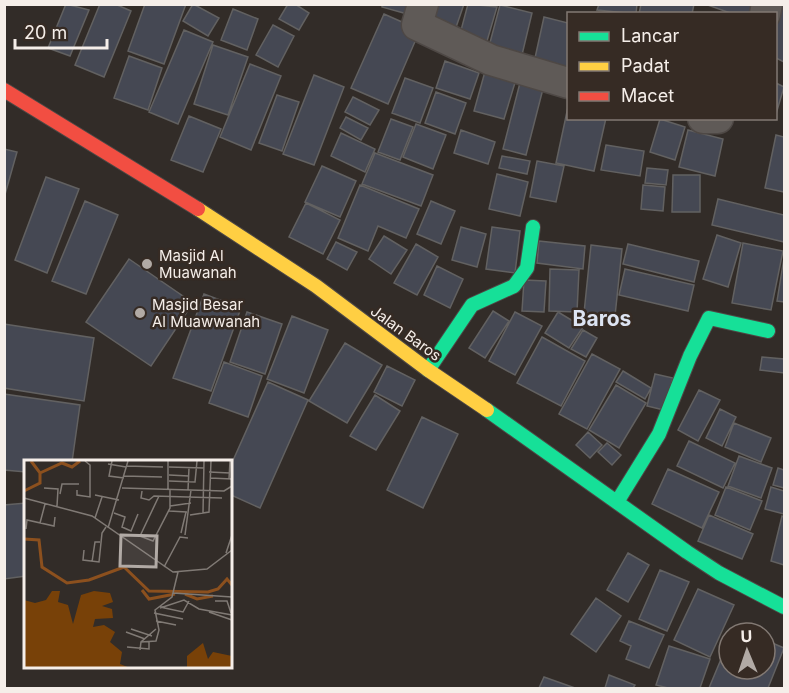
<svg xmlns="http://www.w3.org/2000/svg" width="789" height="693" font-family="Inter,sans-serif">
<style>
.building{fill:#454853;stroke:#626161;stroke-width:1.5}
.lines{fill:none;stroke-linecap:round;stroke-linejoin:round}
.street-casing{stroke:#4e4845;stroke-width:33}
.fast-casing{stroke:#4e4845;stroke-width:16}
.slow-casing{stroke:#4e4845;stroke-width:16}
.jam-casing{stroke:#4e4845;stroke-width:16}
.street{stroke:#5f5a57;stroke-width:30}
.fast{stroke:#16e098;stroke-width:14}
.slow{stroke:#ffcf43;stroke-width:14}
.jam{stroke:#f24e42;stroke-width:14}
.poi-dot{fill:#b1aaa5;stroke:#362b24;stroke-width:2}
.labels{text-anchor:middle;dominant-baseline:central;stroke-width:5;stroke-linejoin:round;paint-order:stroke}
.poi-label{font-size:15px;fill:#f5eee9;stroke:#362b24;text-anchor:start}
.street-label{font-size:15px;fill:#f5eee9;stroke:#362b24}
.district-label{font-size:21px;font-weight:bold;fill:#dde4f2;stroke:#362b24}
.inset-river{fill:none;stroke:#8c501e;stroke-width:3}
.inset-road{fill:none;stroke:#807a75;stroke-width:1.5}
.view{fill:#b1aaa5;fill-opacity:0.15;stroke:#b1aaa5;stroke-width:3}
.inset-edge{fill:none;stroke:#f5eee9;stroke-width:3}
</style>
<rect width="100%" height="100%" fill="#322c28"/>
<path class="building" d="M66,4l23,6 -19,46 -22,-8z
M100,4h15l16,7 -27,66 -29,-12z
M145,4h41l-22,60 -36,-13z
M193,4l26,14 -11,18 -25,-15z
M288,4h7l14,9 -10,17 -20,-11z
M382,4h40l-4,13 -36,-10z
M430,4h34l-11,32 -30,-10z
M468,4l29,3 -10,34 -27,-7z
M599,4h38l-1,10 -39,-4z
M641,4h53l-2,10h-53z
M705,4h49l-3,10h-18z
M774,4l10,4v54l-8,-4z
M500,5l32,8 -11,46 -33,-9z
M233,9l25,10 -11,31 -26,-10z
M384,14l36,16 -32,74 -37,-16z
M544,17l24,6v52l-35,-8z
M273,25l21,11 -16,31 -22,-12z
M184,30l29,12 -35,82 -29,-12z
M213,45l35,12 -20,58 -34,-11z
M129,56l33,12 -14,42 -34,-12z
M445,61l34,12 -9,26 -34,-11z
M250,64l31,12 -30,74 -31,-13z
M486,68l31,8 -13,43 -30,-8z
M314,75l30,12 -30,78 -31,-11z
M522,75l23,6 -19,74 -23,-6z
M405,78l28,10 -13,35 -28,-10z
M776,83l8,4 -8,27z
M436,92l30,11 -11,31 -30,-11z
M277,95l22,7 -17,49 -23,-8z
M353,97l26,13 -9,15 -25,-13z
M568,107v11h38l-12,53 -38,-8z
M189,116l32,13 -18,43 -32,-12z
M346,117l22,11 -7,12 -21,-12z
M391,119l22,8 -13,33 -22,-8z
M660,119l25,8 -10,33 -25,-8z
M416,124l30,11 -13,34 -30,-12z
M461,130l34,12 -7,22 -34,-11z
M688,130l35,9 -8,37 -36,-9z
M341,133l34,16 -10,23 -34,-16z
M776,135l8,2v55l-19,-4z
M606,145l38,6 -4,25 -39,-6z
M4,149l13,3 -13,46z
M375,153l58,22 -12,31 -59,-22z
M502,156l28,5 -3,13 -28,-6z
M537,161l27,5 -8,36 -26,-5z
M322,166l34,15 -16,36 -35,-15z
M647,168l21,2 -2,15 -21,-2z
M497,174l31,8 -8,34 -31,-7z
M673,175h27v37h-28z
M46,177l33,12 -32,84 -32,-13z
M360,185l59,24 -13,29 -28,-12 -10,25 -30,-13z
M643,185l22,2 -2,24 -22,-2z
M718,199l66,16v27l-72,-17z
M85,201l33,14 -32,79 -34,-13z
M431,201l24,10 -14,33 -24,-10z
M306,203l34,17 -17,34 -34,-17z
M461,227l25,7 -9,33 -25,-7z
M492,227l28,4 -5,42 -29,-4z
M717,235l24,8 -13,44 -25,-8z
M384,236l23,14 -16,24 -22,-15z
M539,241l46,5 -2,23 -46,-6z
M336,242l21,10 -10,18 -20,-11z
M743,243l40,8 -12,59 -39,-7z
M416,244l22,13 -21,38 -23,-12z
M628,244l71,17 -5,21 -71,-18z
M591,245l31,4 -7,67 -31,-3z
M784,258v44l-7,-1z
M129,259l64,44 -42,63 -65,-44z
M437,266l26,13 -13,29 -26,-13z
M550,269l29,1 -2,42 -28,-1z
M625,269l69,16 -6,26 -69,-16z
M524,280l22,1 -2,31 -22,-1z
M204,294l37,14 -30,83 -38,-13z
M493,311l16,10 -24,37 -16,-10z
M247,312l35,12 -17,50 -35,-12z
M515,312l27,14 -27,49 -26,-14z
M558,312l25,15 -14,21 -24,-15z
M292,316l36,14 -24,63 -37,-14z
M4,324l90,14 -10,63 -80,-13z
M583,330l14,8 -11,19 -15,-8z
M542,337l43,24 -24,45 -44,-23z
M345,343l37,22 -35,58 -38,-22z
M592,354l28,15 -33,60 -28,-15z
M762,357l22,2v14l-24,-3z
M224,362l38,14 -14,41 -39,-14z
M387,366l28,14 -13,26 -28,-14z
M623,371l28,17 -6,11 -29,-17z
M655,374l18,4 -9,32 -17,-4z
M268,382l40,18 -48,108 -29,-13v-30z
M616,385l30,18 -27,45 -30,-18z
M699,390l21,10 -22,41 -20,-11z
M4,394l76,11 -8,57h-46v10l-22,-2z
M375,395l25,16 -24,39 -26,-14z
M720,409l16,8 -14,29 -16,-8z
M422,417l36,17 -35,74 -36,-18z
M734,423l37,15 -10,24 -36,-15z
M588,432l14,13 -12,13 -14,-13z
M689,441l46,22 -12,25 -46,-22z
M607,443l14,12 -9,10 -14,-13z
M739,456l33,12 -11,30 -33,-12z
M778,468l6,2v18l-11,-3z
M668,469l51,23 -17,36 -50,-24z
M726,487l36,14 -12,29 -35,-15z
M771,487l13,4v23l-19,-5z
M26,503v73l-22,3v-74z
M709,515l44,19 -11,25 -44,-18z
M782,516l2,1v48l-13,-4z
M628,553l21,12 -21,37 -21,-12z
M660,570l29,12 -22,49 -28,-12z
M698,589l36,16 -24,52 -36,-17z
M596,598l25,18 -25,36 -25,-18z
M629,621l35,14 -15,33 -23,-9 5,-13 -11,-5z
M729,640v29h36v-29l19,8 -16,40h-59z
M669,646l41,13 -10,29h-32l-12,-3z
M609,675l26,10 -2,3h-28z
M544,677l31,11h-36z"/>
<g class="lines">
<g class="street-casing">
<path id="street" d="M423,4l-6,21 74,35 77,23
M765,14l2,-10
M703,118h15"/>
</g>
<g class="fast-casing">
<path id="fast" d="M428,370l44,-65 42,-19 13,-18 6,-41
M487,410l200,142 32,21 65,34
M617,502l42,-68 31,-78 19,-38 59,13"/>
</g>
<g class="slow-casing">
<path id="slow" d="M198,209l118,77 112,84 59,40"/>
</g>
<g class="jam-casing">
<path id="jam" d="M4,90l194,119"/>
</g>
<use href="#street" class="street"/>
<use href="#fast" class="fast"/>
<use href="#slow" class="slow"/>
<use href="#jam" class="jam"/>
</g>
<g class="poi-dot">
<circle cx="147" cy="264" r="6"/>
<circle cx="140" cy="313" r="6"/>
</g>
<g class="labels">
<g class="poi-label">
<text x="159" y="255">Masjid Al<tspan x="159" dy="17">Muawanah</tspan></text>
<text x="152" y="304">Masjid Besar<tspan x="152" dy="17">Al Muawwanah</tspan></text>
</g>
<g class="street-label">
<text transform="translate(406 333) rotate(36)">Jalan Baros</text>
</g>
<g class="district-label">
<text x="602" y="318">Baros</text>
</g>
</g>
<g transform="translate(24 460)">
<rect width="208" height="208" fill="#322c28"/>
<path d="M28,131h8l-2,11 10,3 5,19 8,-29 13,-4 16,2 3,9 -11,4 10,3 1,9 -18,1 -2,8 11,-2 11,7 -5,10 12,10 -2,12 10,4h-106v-68l11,3 11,-3zM179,183l5,16 5,-7 19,4v12h-45v-12z" fill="#784108"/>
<path class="inset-river" d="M7,1l9,12 22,-10 10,4 8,-6M0,31l16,-8v-10M0,79l15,1 3,27 25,16 22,-3 35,-13 25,24 59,1 10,-3 9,-10 5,6M118,130l7,9 26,-5M161,134l12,5 16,-3"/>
<path class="inset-road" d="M88,1l-3,15 15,2M144,1v28M84,4l18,3M102,6l37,1M145,7l35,1M185,12l21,1M145,15l20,1M100,16l38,1M186,18l22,1M205,19l1,-18M145,21l26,1 2,-21M20,28l14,1 -1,17M98,28l102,3 8,-5M53,30v5l13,2v-32l-5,-4M164,30l1,-22M118,31l-1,7 8,2 5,-4 68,2M36,34l2,-10h17M71,35l24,5M135,36l-19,40 13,5 17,-33v-19M0,38l68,18 81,56 34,-3 25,-19M146,46l21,-3M145,51l18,1M90,53l11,4 -3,10 9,4 7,-17M179,53l1,-52M166,55l19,-3 2,-51M71,58l7,-21M16,63l5,-19M84,68l20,-67M2,69l1,-9 27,6 1,-9M157,73l5,-21M161,75l6,-45M60,90l-1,10 16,2 3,-29 4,-6M202,93l6,-18M68,102l3,-20h5M140,107l16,-30 8,1M149,133l59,4M191,141h12l4,12M136,147l23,5 6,-11M136,148l24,-8 15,9 33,6M185,152l23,8M130,153l29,6M132,161l20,4M107,169l21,7M102,172l19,7M117,182l15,-1 3,-11 -4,-20 17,-13 6,-25M103,187l22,2v-7M116,190l1,-8 15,-13"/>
<path class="view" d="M97,75l36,1 -1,31 -36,-1z"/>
<rect width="208" height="208" class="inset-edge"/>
</g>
<rect width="789" height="693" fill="none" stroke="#f5eee9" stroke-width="12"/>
<rect x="567" y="12" width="210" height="108" fill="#362b24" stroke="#827973" stroke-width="1.5"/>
<rect x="579" y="32" width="30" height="9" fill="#16e098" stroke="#827973" stroke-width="1.5"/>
<text x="621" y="42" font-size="18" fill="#f5eee9">Lancar</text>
<rect x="579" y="62" width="30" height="9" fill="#ffcf43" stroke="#827973" stroke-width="1.5"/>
<text x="621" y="72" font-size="18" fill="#f5eee9">Padat</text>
<rect x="579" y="92" width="30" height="9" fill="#f24e42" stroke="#827973" stroke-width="1.5"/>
<text x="621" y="102" font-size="18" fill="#f5eee9">Macet</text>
<g transform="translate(747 651) rotate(358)"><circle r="28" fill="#362b24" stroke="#827973" stroke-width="1.5"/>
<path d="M0-4.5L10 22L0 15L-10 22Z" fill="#b1aaa5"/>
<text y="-9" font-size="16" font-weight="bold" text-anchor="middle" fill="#f5eee9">U</text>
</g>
<path d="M15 39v9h92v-9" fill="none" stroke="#f5eee9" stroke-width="3"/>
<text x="24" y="39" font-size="18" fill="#f5eee9" stroke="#362b24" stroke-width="4.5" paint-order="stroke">20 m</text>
</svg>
